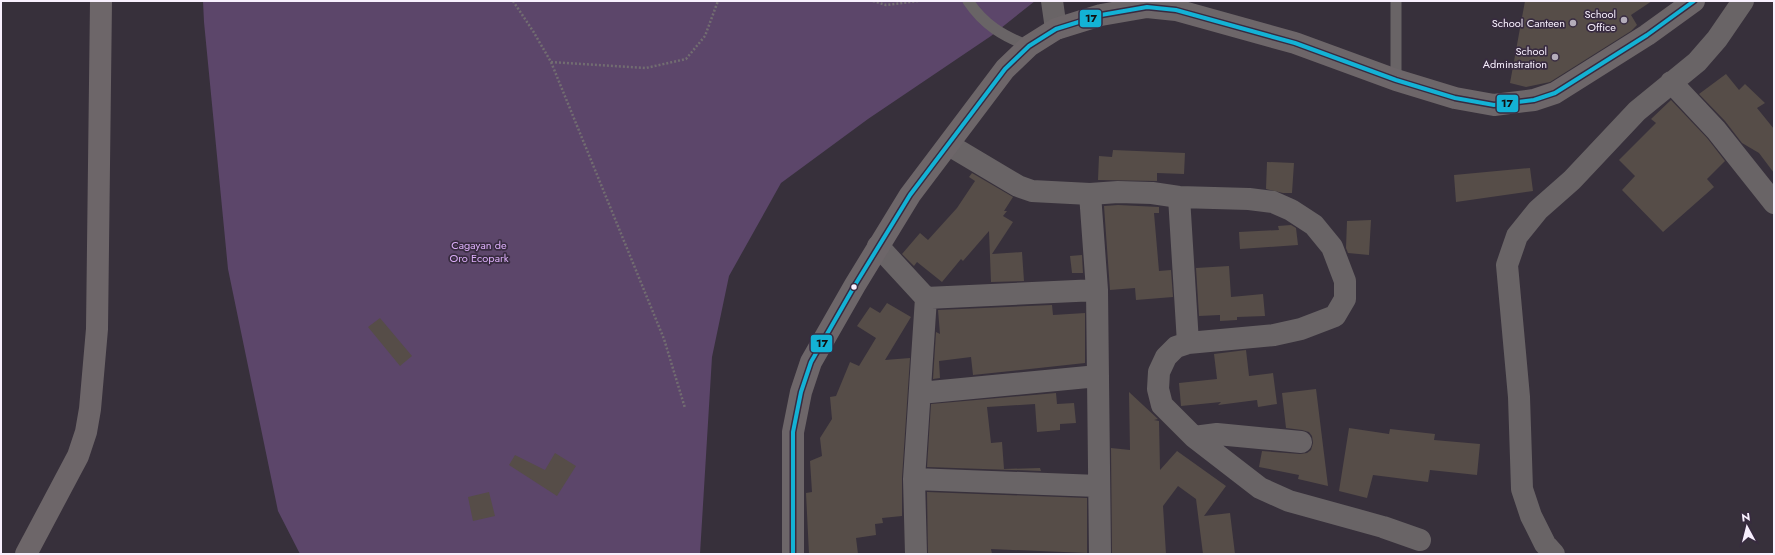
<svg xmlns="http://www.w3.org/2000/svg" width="1775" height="555" font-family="Jost,sans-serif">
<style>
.green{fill:#5c466a}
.building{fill:#564d48}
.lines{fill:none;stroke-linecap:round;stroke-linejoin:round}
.path{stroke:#726d71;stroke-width:2.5;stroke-dasharray:2 2;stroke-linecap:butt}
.lane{stroke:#696466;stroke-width:11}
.street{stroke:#696466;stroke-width:22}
.secondary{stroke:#6d6669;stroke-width:22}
.bus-1-casing{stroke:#382b40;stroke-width:7}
.bus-1{stroke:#13b2d5;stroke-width:4}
.poi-dot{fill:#b4adba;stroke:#382b40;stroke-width:1.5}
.bus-dot{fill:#f8f0fe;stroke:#382b40;stroke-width:1.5}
.labels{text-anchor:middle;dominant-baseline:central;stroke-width:3.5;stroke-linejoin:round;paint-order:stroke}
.poi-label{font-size:11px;fill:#f8f0fe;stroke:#382b40;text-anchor:end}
.park-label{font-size:11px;fill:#daadf6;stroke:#382b40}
.line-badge{stroke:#382b40;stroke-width:1.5}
.pale-badge-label{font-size:11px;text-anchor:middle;font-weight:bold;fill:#111}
</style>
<rect width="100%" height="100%" fill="#37303b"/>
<path class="green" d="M203,1h832l-44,35 -123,83 -87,64 -52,93 -17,81 -12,197h-400l-22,-43 -50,-242 -24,-247z"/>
<path class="building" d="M1525,1h127l-21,14 6,10 -6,6 -81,51 -24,5 -16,-4z
M1726,74l13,16 6,-6 20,19 -8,5 17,21v44l-15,-20 -17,-10 -17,-22 -26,-27z
M1671,100l36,38 18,23 -18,18 7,8 -51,45 -41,-42 13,-14 -16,-16 37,-37 -5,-4z
M1113,150l72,3 -1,21 -27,-1v8l-59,-1 1,-24 13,1z
M1267,162l27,1 -2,30h-9l-17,-4z
M1530,168l3,23 -77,11 -2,-27z
M972,173l41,24 -9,14h3l-4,5 10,6 -21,32 30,-2 2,29 -33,1 -2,-51 -26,30 -2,-2 -19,23 -25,-20 -3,4 -12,-12 18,-21 8,7 29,-32 18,-27 -6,-4z
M1118,205l41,2v6h-5l5,58 12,-1 2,27 -37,3 -1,-12 -25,2 -6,-84z
M1371,220l-2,35 -21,-2 -2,-5 1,-27z
M1291,225l5,3 2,17 -58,4 -1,-17 40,-2 -1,-4z
M1082,255l1,18h-11l-2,-17z
M1229,266l2,31 32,-3 2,22 -28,1v3l-17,1v-6l-21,1 -3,-48z
M887,303l24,14 -26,43 25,-2 -8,120v38l-20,2 1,5 -8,1 1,11 -20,3 2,16h-49l-3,-61 6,-1 -2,-31 12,-5 -2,-18 12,-19 -2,-22 6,-1 14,-34 9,4 17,-28 -19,-12 13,-19 10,6z
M1052,305l1,10 32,-2v50l-112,12 -2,-18 -32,4 1,17 -7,1 3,-47 4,2 -2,-24z
M380,318l32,38 -12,10 -32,-39z
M1246,350l3,26 24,-3 4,31 -19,3 -1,-7 -39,5 3,-3 -40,4 -2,-23 38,-4 -3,-25z
M1316,389l12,97 -30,-7 1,-4 -40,-8 3,-16 38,3 7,-1 4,-3 2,-7 -1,-7 -3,-4 -7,-2 -16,-2 -4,-35z
M1129,392l29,27 -4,1 5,1 1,49 17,-19 49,35 -22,30 26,-3 5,41h-32l-7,-55 -18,-13 -15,20 3,48 -54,-1 -1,-105 19,2z
M1056,393l1,11 17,-1 2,20 -16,1v6l-23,2 -2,-28 -48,3 4,36 11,-1 2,27 36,-1 1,3 -114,-4 4,-63z
M1349,428l40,6 1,-5 45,5 -1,6 46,4 -3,31 -47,-5 -2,12 -55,-7 -6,23 -28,-7z
M555,453l21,13 -19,30 -48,-31 6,-10 30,15z
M489,492l6,24 -22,5 -5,-24z
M927,492l160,6v55l-96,-4 1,5h-64z"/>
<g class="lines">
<path class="path" d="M513,1l20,30 18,31 113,277 21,69
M873,1l13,4 33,-4
M551,62l95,6 40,-9 19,-23 13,-35"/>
<path class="lane" d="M968,1c16,24 35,35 61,45
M1396,1v79"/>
<path class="street" d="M1052,1l4,28
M1671,82l45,48 58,73
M949,145l69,41 14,5 58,3 28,-2 34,1 27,4 70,2 24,3 18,8 23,15 18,22 13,34v18l-10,17 -34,13 -27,6 -86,8 -12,4 -10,10 -7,15 -1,17 4,16 32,32 66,51 29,13 94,26 37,13
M1090,194l7,96 3,264
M1179,197l9,146
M878,246l48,52 -12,181 2,75
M926,298l171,-8
M920,393l178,-17
M1194,437l23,-3 84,8
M914,479l184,7
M1554,554l-9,-10 -14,-28 -9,-27 -3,-92 -12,-132 10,-29 21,-26 34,-30 65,-69 60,-49 20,-23 26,-38"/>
<path class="secondary" d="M26,554l52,-98 8,-24 4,-23 7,-80 4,-328
M793,554v-122l8,-40 10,-30 44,-77 55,-90 95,-126 24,-23 27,-17 45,-14 46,-8 29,3 119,33 101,37 59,18 39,7 40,-5 21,-7 92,-58 47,-34"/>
<g class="bus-1-casing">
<path id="bus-1" d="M793,554v-122l8,-40 10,-30 44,-77 55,-90 95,-126 24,-23 27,-17 45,-14 46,-8 29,3 119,33 101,37 59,18 39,7 40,-5 21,-7 92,-58 47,-34"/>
</g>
<use href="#bus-1" class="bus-1"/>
</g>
<g class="poi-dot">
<circle cx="1624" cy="20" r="4"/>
<circle cx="1573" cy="23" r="4"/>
<circle cx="1555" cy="57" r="4"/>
</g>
<circle class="bus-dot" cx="854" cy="287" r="3.5"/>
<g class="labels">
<g class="poi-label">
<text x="1616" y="14">School<tspan x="1616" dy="13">Office</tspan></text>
<text x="1565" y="23">School Canteen</text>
<text x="1547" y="51">School<tspan x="1547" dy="13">Adminstration</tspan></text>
</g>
<g class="park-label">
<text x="479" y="245">Cagayan de<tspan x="479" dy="13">Oro Ecopark</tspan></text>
</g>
</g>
<g class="line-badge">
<rect x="1079" y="9" width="23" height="19" rx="4" fill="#13b2d5"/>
<rect x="1496" y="94" width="23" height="19" rx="4" fill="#13b2d5"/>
<rect x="810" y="334" width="23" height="19" rx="4" fill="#13b2d5"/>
</g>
<g class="pale-badge-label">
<text x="1091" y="22">17</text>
<text x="1507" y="107">17</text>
<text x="822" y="347">17</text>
</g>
<rect width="1775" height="555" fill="none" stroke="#f8f0fe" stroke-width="4"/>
<g transform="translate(1747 527) rotate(353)" stroke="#382b40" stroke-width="3" paint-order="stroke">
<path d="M0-3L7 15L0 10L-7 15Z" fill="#f8f0fe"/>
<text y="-6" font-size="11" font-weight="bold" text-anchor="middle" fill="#f8f0fe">N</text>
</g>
</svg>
